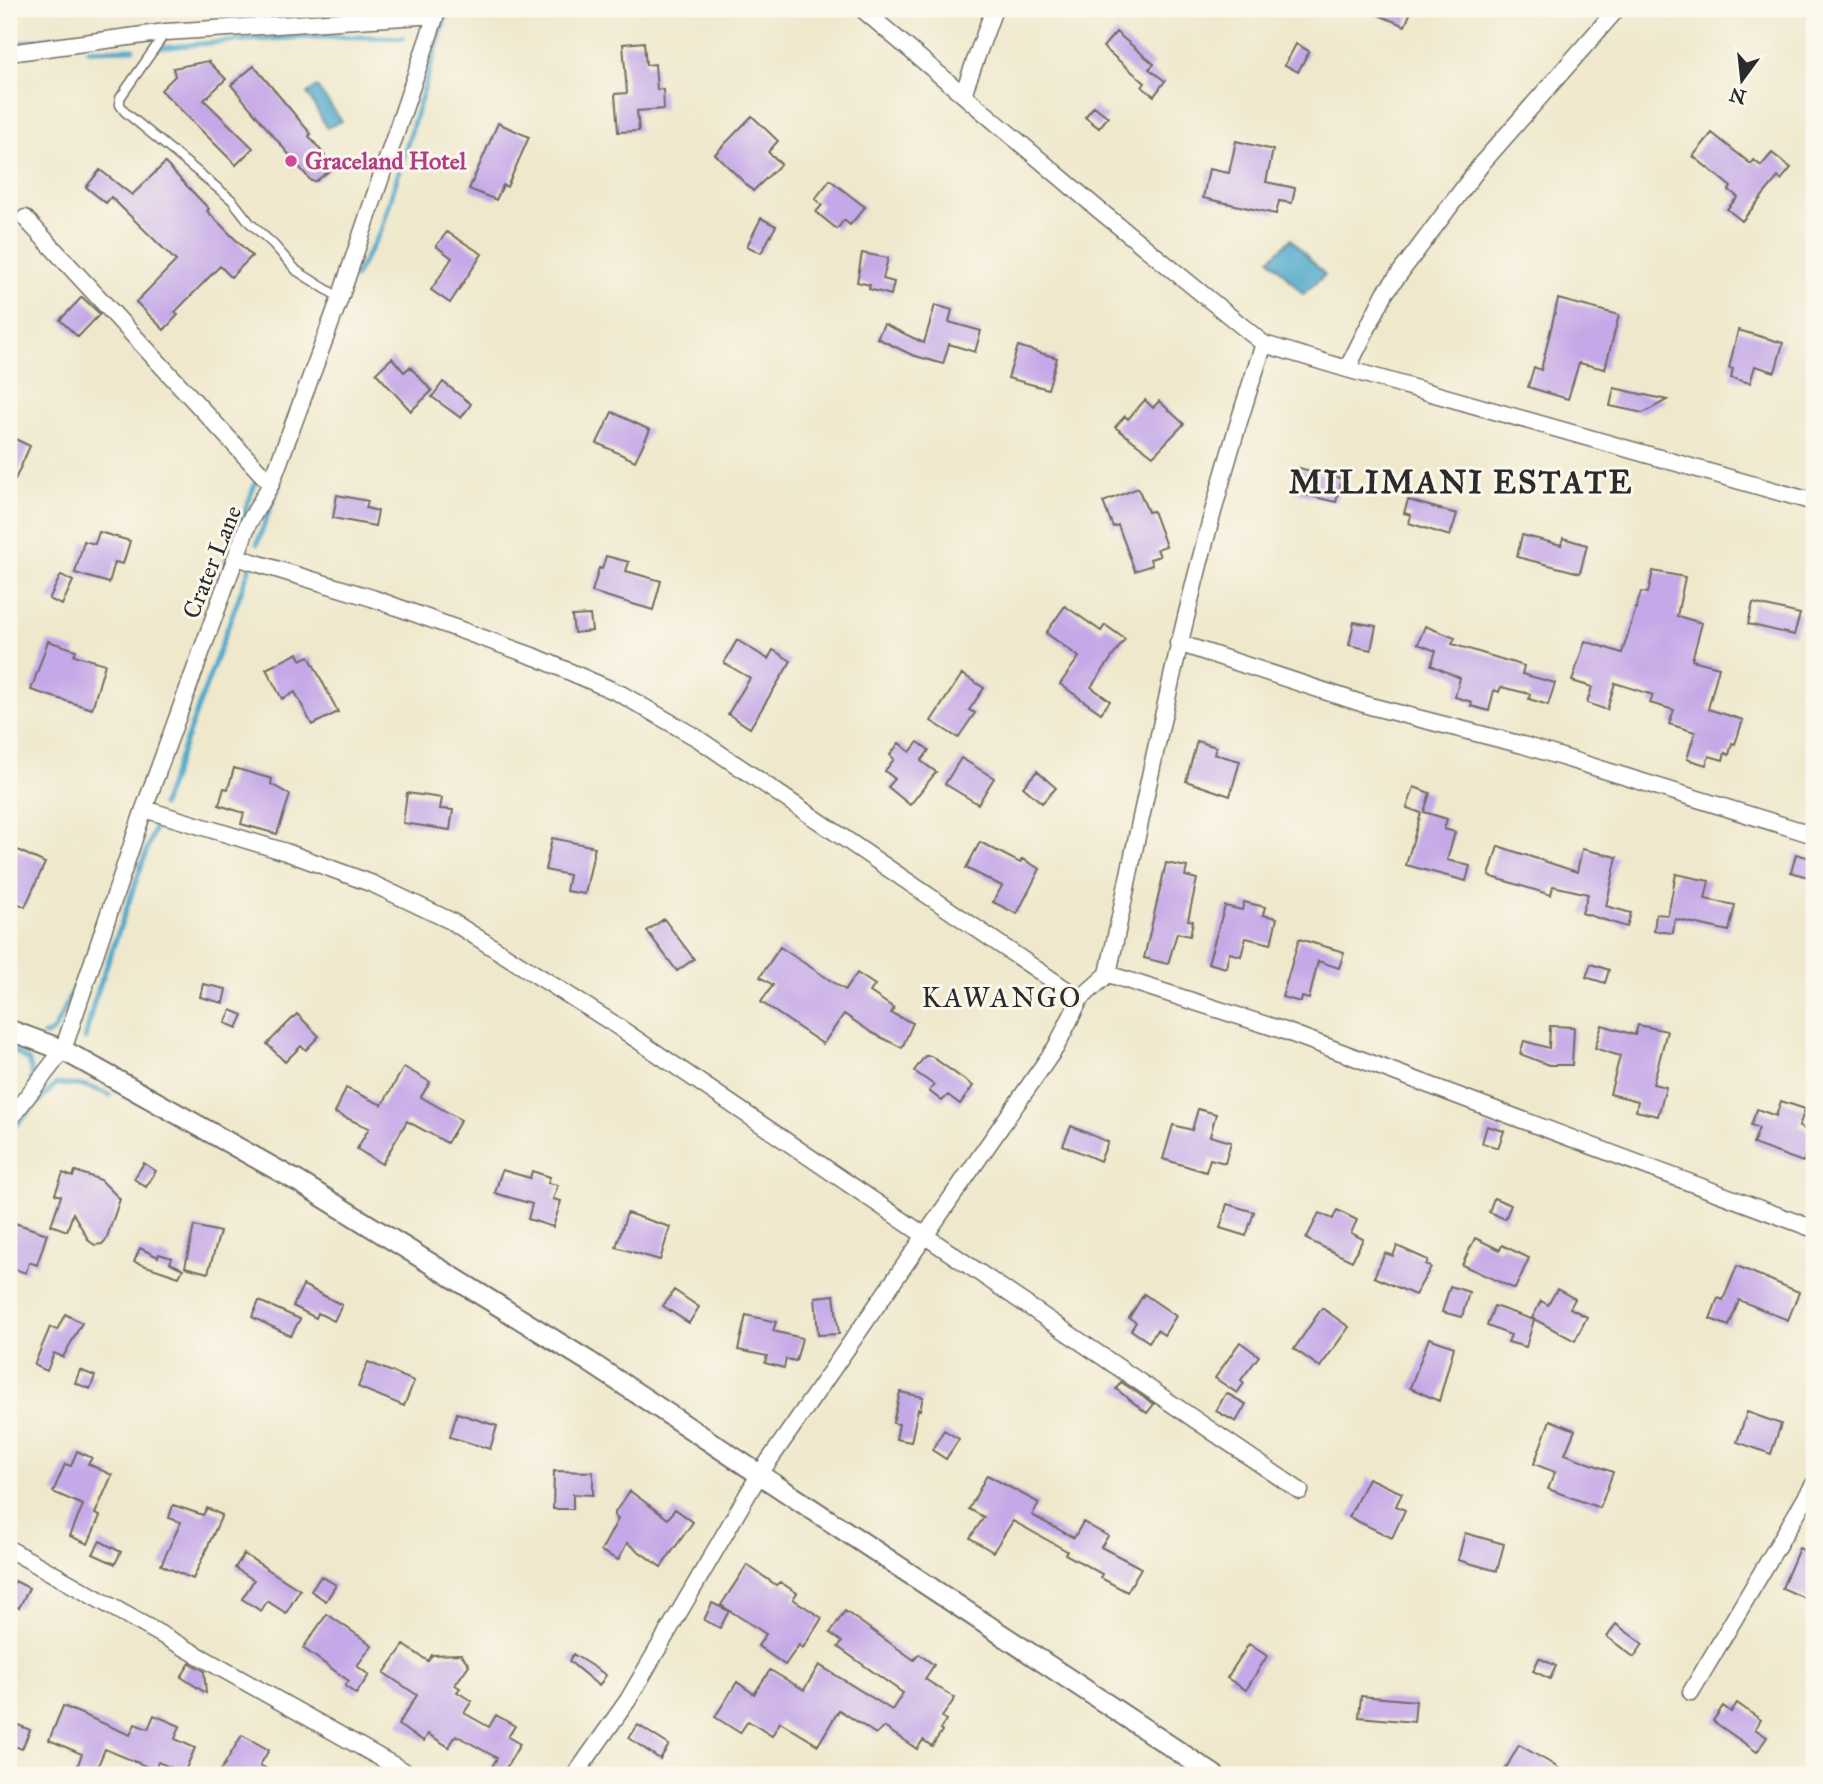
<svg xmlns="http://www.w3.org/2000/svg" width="1823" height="1784" font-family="'IM FELL Great Primer',serif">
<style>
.water{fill:#4ea8cb;stroke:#3c6a7b;stroke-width:2}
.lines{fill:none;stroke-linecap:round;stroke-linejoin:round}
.stream{stroke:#4ea8cb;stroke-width:5}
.building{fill:#c5a8e7}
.service-casing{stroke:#706d63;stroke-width:11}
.minor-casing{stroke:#706d63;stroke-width:19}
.tertiary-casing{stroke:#706d63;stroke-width:23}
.service{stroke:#fff;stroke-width:8}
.minor{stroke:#fff;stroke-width:16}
.tertiary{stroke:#fff;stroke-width:19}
.hotel-dot{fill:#d1479c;stroke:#fbf7ec;stroke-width:2.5}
.labels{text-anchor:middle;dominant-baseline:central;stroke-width:6;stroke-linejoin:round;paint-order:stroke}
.hotel-label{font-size:24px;font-weight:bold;fill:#b23c85;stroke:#fbf7ec;text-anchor:start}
.street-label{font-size:24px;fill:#2b2b2b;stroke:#fbf7ec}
.quarter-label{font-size:28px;letter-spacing:2px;fill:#2b2b2b;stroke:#fbf7ec}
.district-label{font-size:32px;font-weight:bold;letter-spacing:2px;fill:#2b2b2b;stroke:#fbf7ec}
</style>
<rect width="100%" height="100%" fill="#fbf7ec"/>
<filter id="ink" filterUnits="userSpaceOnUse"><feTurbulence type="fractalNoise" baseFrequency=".0143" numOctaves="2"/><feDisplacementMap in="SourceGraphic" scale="14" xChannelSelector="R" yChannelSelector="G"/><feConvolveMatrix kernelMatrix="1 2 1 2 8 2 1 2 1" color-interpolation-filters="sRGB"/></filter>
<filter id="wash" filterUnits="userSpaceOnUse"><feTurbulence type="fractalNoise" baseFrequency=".00686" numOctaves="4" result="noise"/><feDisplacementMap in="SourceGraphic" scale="28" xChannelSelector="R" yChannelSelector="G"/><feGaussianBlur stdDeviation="1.57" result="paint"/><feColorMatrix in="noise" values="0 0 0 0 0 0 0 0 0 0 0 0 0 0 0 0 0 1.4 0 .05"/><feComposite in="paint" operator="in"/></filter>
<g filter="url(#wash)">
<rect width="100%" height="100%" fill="#efe8cc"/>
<path class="water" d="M317,87l25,34 -15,7 -20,-35z
M1291,239l34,36 -22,19 -33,-35z"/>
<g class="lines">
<path class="stream" d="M9,45l31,-6 37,-3
M159,48c81,-9 164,-14 245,-10
M88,50l45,-1
M354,278l27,-47 67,-222
M257,544l22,-60
M225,565l33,-89
M162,805l88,-238
M44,1035h3l7,-5 28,-60
M85,1039l9,-37 63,-181
M9,1048l20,13 3,12 -1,9
M9,1132l47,-48 31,2 23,9"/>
</g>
<g id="blocks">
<path class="building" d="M1364,9h48l-7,17z
M1116,32l38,32 -5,5 16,12 -11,15 -12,-9 3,-4 -42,-36z
M644,42l2,23 9,-1 2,26 6,-1 1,20 -27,2 2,20 -21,1 -3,-38 12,-1 -4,-49z
M1296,44l13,7 -11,21 -13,-7z
M208,61l18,18 -22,21 49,48 -17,17 -75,-75 14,-14 -2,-8z
M254,66l57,68 -2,2 25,31 -18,14h-5l-80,-96z
M1094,106l14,11 -9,11 -14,-11z
M752,116l26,25 -10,11 13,12 -28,27 -38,-37z
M498,123l31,14 -22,50 -4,-2 -7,15 -27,-11z
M1712,133l39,31 3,-4 7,6 11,-13 19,15 -10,12 -3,-3 -36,44 -15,-12 11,-12 -9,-7 2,-3 -38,-31z
M1236,141l37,9 -7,32 29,6 -3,15 -13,-2 -3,13 -73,-16 6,-29 20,4z
M165,163l44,46 -2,2 45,45 -21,21 -11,-11 -45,46 3,3 -14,15 -28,-28 40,-41 -65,-64 -5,6 -20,-16 14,-17 32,25z
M830,180l35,27 -15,18 -6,-5 -7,9 -21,-17 6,-7 -7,-6z
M761,218l15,8 -15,27 -14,-7z
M447,232l35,22 -32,49 -19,-13 21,-32 -16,-12z
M862,253l26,5 -5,21 11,3 -3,13 -22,-6 1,-4 -13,-3z
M82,297l18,17 -22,23 -18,-17z
M1558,299l61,16 -14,54 -26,-6 -11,36 -40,-12 6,-20 7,3z
M935,305l17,5 -3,12 32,9 -6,21 -26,-8 -6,20 -31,-9 -35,-17 7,-14 40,19z
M1738,330l45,13 -8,29 -20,-6 -5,17 -19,-5 2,-9 -4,-1z
M1018,346l39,12 -9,31 -40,-11z
M392,358l12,14 6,-5 22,24 -21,20 -35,-38z
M443,382l28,22 -10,14 -29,-21z
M1614,388l53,12 -24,13 -33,-7z
M1145,400l8,8 6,-7 25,23 -31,32 -38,-29 10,-11 3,3z
M612,412l38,18 -15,31 -38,-18z
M9,436l21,10 -21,47z
M1299,468l43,11 -6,23 -43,-10z
M1138,488l10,24 5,-1 13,35 -9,3 3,7 -10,3 2,6 -17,6 -17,-46 -5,2 -10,-25z
M337,495l31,6 -2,7 12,3 -3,15 -42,-8z
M1408,500l49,14 -7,22 -41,-13 2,-8 -7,-2z
M99,532l31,9 -7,23 -8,-2 -6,21 -34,-10 9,-32 11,3z
M1522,535l39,10 2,-7 24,7 -7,28 -63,-16z
M606,556l23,6 -3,9 35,10 -8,29 -61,-18 7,-24 3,1z
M1653,571l32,6 -8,39 25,7 -10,37 27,7 -11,42 35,11 -8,24 -3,-1 -3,12 -4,-2 -2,7 -14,-4 -3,9 -19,-6 8,-27 -26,-8 5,-14 -24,-7 3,-8 -38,-12 -8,27 -20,-7 5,-16 -20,-6 13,-40 37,12 19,-61 7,1z
M61,575l12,6 -11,24 -13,-6z
M1753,603l47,11 -6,21 -46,-11z
M1065,606l36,25 4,-6 20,14 -34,48 19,14 -9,12 -41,-29 19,-27 -33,-24z
M590,615l2,16 -18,2 -2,-17z
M1354,622l22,4 -5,24 -22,-5z
M1425,626l30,12 -3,6 72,22 -2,8 33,9 -7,22 -19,-6 1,-5 -29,-7 -2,5 -5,-2 -5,21 -18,-5 1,-4 -17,-5 5,-19 -29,-13 5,-14 -18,-7z
M737,640l31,19 5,-9 18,11 -41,67 -22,-14 22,-36 -26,-15z
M48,641l28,9 -2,5 31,9 -13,45 -61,-19z
M298,653l3,7 8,-4 29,56 -26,13 -17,-33 -13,7 -16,-30z
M962,674l22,14 -15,22 6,3 -17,25 -27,-17z
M1197,741l19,6 -2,7 26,7 -10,35 -44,-15z
M918,742l11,8 -8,11 15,11 -26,33 -22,-18 7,-8 -10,-8 9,-12 -4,-4 9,-12 11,9z
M961,758l33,20 -16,26 -33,-20z
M234,768l38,11 -1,5 19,11 -13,39 -36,-10 3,-11 -25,-8 5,-17 4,1z
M1037,771l19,17 -14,15 -19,-16z
M1414,787l16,6 -6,19 23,7 -3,10 11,3 -8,28 23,6 -4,15 -60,-16 15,-52 -14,-5z
M407,793l35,5 -2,11 13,1 -3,20 -47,-7z
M552,838l43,9 -10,47 -19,-3 3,-16 -24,-5z
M980,842l40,21 2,-4 18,10 -23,45 -24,-12 9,-16 -36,-18z
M9,846l36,17 -20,44 -16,-8z
M1498,846l79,26 5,-23 35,8 -11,49 25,7 -4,14 -45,-14 6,-19 -35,-8 -2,9 -62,-19z
M1796,854l18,5v20l-23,-7z
M1166,863l21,4 -2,9 12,3 -9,41 5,1 -3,15 -13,-3 -9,31 -24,-6z
M1676,874l33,7 -4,18 30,6 -6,26 -54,-12 -2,14 -19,-2 2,-17 12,1z
M1244,902l21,5 -2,8 14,3 -6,26 -25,-6 -5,18 -12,-3 -3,15 -18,-5 17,-57 17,4z
M664,919l30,40 -17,12 -30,-40z
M1299,939l45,13 -5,16 -21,-7 -9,38 -7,-2 -1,5 -19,-5z
M780,947l65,43 12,-17 18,12 -5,7 24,16 -3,5 22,10 -11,25 -30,-15 -28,-19 -21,30 -62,-42 12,-17 -13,-8z
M1591,964l18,6 -4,13 -19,-6z
M203,984l23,5 -3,14 -23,-6z
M231,1010l12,5 -6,13 -12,-5z
M297,1014l22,22 -13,14 -5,-4 -16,16 -18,-18z
M1602,1025l33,10 3,-10 29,6 -14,53 13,3 -8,29 -22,-5 2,-10 -28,-7 10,-38 -25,-8z
M1550,1026l24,1 -2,38h-23l-29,-11 4,-13 25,7z
M925,1056h6l42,30 -13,18 -12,-9 -6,6 -13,-10 5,-6 -20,-14z
M404,1067l26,15 -9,15 40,23 -14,23 -40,-22 -25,43 -25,-15 12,-21 -34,-15 11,-25 36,17z
M1781,1101l24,8 -6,18 14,5 -10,30 -50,-18 6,-16 -8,-3 6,-16 19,7z
M1198,1109l18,5 -6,22 21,6 -6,21 -15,-4 -4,13 -43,-13 10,-34 19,5z
M1071,1126l37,16 -8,19 -37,-16z
M1487,1126l17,5 -6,17 -16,-5z
M144,1163l12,8 -10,16 -12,-8z
M502,1170l28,8 2,-7 18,6 -2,6 10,2 -5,14 8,2 -8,26 -25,-8 4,-15 -37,-11z
M75,1171l26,9 19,19 -14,41 -4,4 -7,1 -6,-4 -16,-28 -6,18 -16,-6 10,-29 -6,-2 8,-21 10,4z
M1494,1198l17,7 -6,14 -16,-7z
M1227,1204l27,8 -8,24 -26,-8z
M1337,1210l20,10 -6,13 12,6 -11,22 -46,-22 13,-26 14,6z
M627,1213l43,14 -10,33 -44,-13z
M9,1221l38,13 -10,31 -8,-3 -3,11 -17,-6z
M194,1226l26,6 -12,41 -23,-6z
M1475,1238l25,12 2,-5 27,13 -14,31 -53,-24z
M1397,1246l31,14 -2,5 5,2 -16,28 -41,-18 11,-24 8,3z
M140,1248l18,9 1,-3 13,4 -2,5 13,6 -4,8 -45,-15z
M1737,1266l62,26 -11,28 -49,-20 -10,26 -19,-7 8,-21 5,2z
M303,1285l39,20 -8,16 -16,-8 -2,5 -23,-12z
M1450,1286l19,6 -7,25 -20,-5z
M1557,1289l18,10 -5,9 17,9 -12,24 -43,-23 9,-17 7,4z
M674,1290l25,17 -10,16 -26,-17z
M1144,1294l32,22 -12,19 -7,-5 -8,12 -18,-12 5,-8 -7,-4z
M834,1295l5,39 -21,1 -3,-38z
M259,1301l41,18 -9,17 -39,-19z
M1494,1306l40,14 -8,27 -18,-5 3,-7 -24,-9z
M1322,1308l27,19 -29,40 -26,-18z
M65,1314l17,9 -19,34 -9,-4 -7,18 -13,-6 16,-38 7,3z
M746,1315l30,7 -3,9 29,7 -6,23 -10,-2 -2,9 -19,-5 2,-7 -29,-6z
M1429,1338l25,9 -15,54 -29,-13z
M1240,1342l19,14 -18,24 3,3 -7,10 -22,-15z
M368,1362l46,19 -10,25 -46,-19z
M80,1370l15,6 -5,13 -15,-6z
M1121,1382l33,22 -7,9 -31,-24z
M900,1392l23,5 -3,13 -2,-1 -7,33 -15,-3 3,-15 -6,-1z
M1226,1393l20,11 -10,18 -20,-11z
M1747,1412l34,12 -10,30 -34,-12z
M457,1413l40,13 -7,23 -40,-12z
M1550,1420l25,10 -10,24 48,18 -13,36 -52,-19 7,-17 -21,-8z
M944,1430l15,9 -13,20 -14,-9z
M77,1451l15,7 -4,6 24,11 -17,39 5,2 -12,28 -18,-8 13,-31 -30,-13 12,-28 6,2z
M554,1471l39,1v23l-20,-1v15h-20z
M987,1475l52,28 -7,12 42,23 9,-16 25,14 -7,11 40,21 -14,24 -26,-14 1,-4 -37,-20 2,-3 -54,-30 -20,31 -23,-14 14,-21 -15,-8z
M1368,1478l34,15 -6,13 9,4 -13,28 -43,-21z
M630,1491l38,28 7,-10 18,13 -32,45 -34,-24 -9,17 -17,-9 17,-32 -3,-2v-5z
M173,1505l30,10 4,-7 15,7 -29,64 -32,-14 20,-43 -12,-4z
M1465,1533l39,11 -7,27 -39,-11z
M100,1541l21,11 -6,12 -22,-10z
M1799,1548l15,7v47l-32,-14z
M244,1554l56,36 -14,23 -19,-12 -6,10 -19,-12 12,-19 -19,-12z
M747,1565l29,20 4,-3 17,11 -4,6 29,19 -19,30 -4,-3 -14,20 -27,-19 8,-12 -45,-29z
M321,1576l15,9 -10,16 -15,-10z
M15,1581l14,7 -10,20 -10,-5v-10z
M712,1603l17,8 -9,17 -16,-8z
M845,1611l69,49 5,-6 15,11 -9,14 30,19 -13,19 4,3 -6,9 2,2 -10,15 -9,-6 -6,9 -33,-22 -8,7 -37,-24 -21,35 -38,-23 -8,14 -24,-15 -8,12 -25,-16 22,-35 17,12 16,-24 34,20 15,-25 73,45 11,-17 -65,-46 4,-5 -12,-9z
M327,1614l45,31 -15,21 12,9 -13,19 -11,-8 4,-5 -46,-33z
M1616,1624l27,20 -9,13 -27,-20z
M1249,1644l18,12 -21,34 -19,-12z
M404,1645l24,16 4,-6 29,-1 8,11 -14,20 5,3 -3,4 15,9 -8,12 25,14 7,-12 19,11 -7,11 12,7 -18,31h-15l10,-17 -41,-23 -7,12 -21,-13 -4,7 -26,-16 19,-30 -33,-22z
M573,1654l33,21 -7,11 -30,-25z
M1539,1658l17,8 -6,13 -17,-8z
M190,1663l14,8 2,22 -25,-16z
M1361,1696l55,5 -2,21 -55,-5z
M1737,1703l24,17 -6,9 12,8 -10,15 -44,-31 10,-15 8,6z
M63,1706l67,29 5,-11 13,5 6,-14 26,11 -5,13 20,9 -11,25 -26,-11 -3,8 -50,-21 -11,26h-20l8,-21 -33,-14z
M9,1721l21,9 -8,19 -13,-5z
M638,1725l31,20 -9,14 -31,-21z
M242,1735l27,15 -9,15 17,10h-59z
M1519,1745l30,17 20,13h-67z"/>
</g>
</g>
<g filter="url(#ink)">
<use href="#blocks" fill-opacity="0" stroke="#706d63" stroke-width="2"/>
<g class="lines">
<g class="service-casing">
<path id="service" d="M166,32l-46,66v7l5,7 107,88 18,23 23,21 24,27 43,27"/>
</g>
<g class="minor-casing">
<path id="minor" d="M862,9l237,201 165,134 83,25 467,133
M9,53l157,-21 270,-17
M963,94l31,-85
M25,218l246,266
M1347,369l38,-76 98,-131 134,-153
M236,557l136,41 166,60 83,36 76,44 383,261
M1178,643l192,63 153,39 291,90
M144,809l142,43 87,32 78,37 160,101 689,469
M1108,974l174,56 532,199
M9,1120l54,-70 81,-241 104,-285 23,-40 69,-186 98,-289
M9,1549l402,226
M1691,1692l123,-208
M575,1775l53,-75 131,-225 297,-428 24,-48 28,-25c45,-212 86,-425 156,-630"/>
</g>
<g class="tertiary-casing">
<path id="tertiary" d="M9,1030l54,20 236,132 289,179 626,414"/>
</g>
<use href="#service" class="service"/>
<use href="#minor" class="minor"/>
<use href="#tertiary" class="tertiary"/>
</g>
</g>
<circle class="hotel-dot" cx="291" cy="161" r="7"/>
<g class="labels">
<g class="hotel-label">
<text x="305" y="161">Graceland Hotel</text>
</g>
<g class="street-label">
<text transform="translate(212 562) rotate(-68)">Crater Lane</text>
</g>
<g class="quarter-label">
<text x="1002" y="997">KAWANGO</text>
</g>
<g class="district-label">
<text x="1461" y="482">MILIMANI ESTATE</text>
</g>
</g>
<rect width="1823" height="1784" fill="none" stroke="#fbf7ec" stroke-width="35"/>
<g transform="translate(1742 80) rotate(195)" stroke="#fbf7ec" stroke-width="5" paint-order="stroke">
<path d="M0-5L12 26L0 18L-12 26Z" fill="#2b2b2b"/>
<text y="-10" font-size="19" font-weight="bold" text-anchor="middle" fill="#2b2b2b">N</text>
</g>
</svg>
